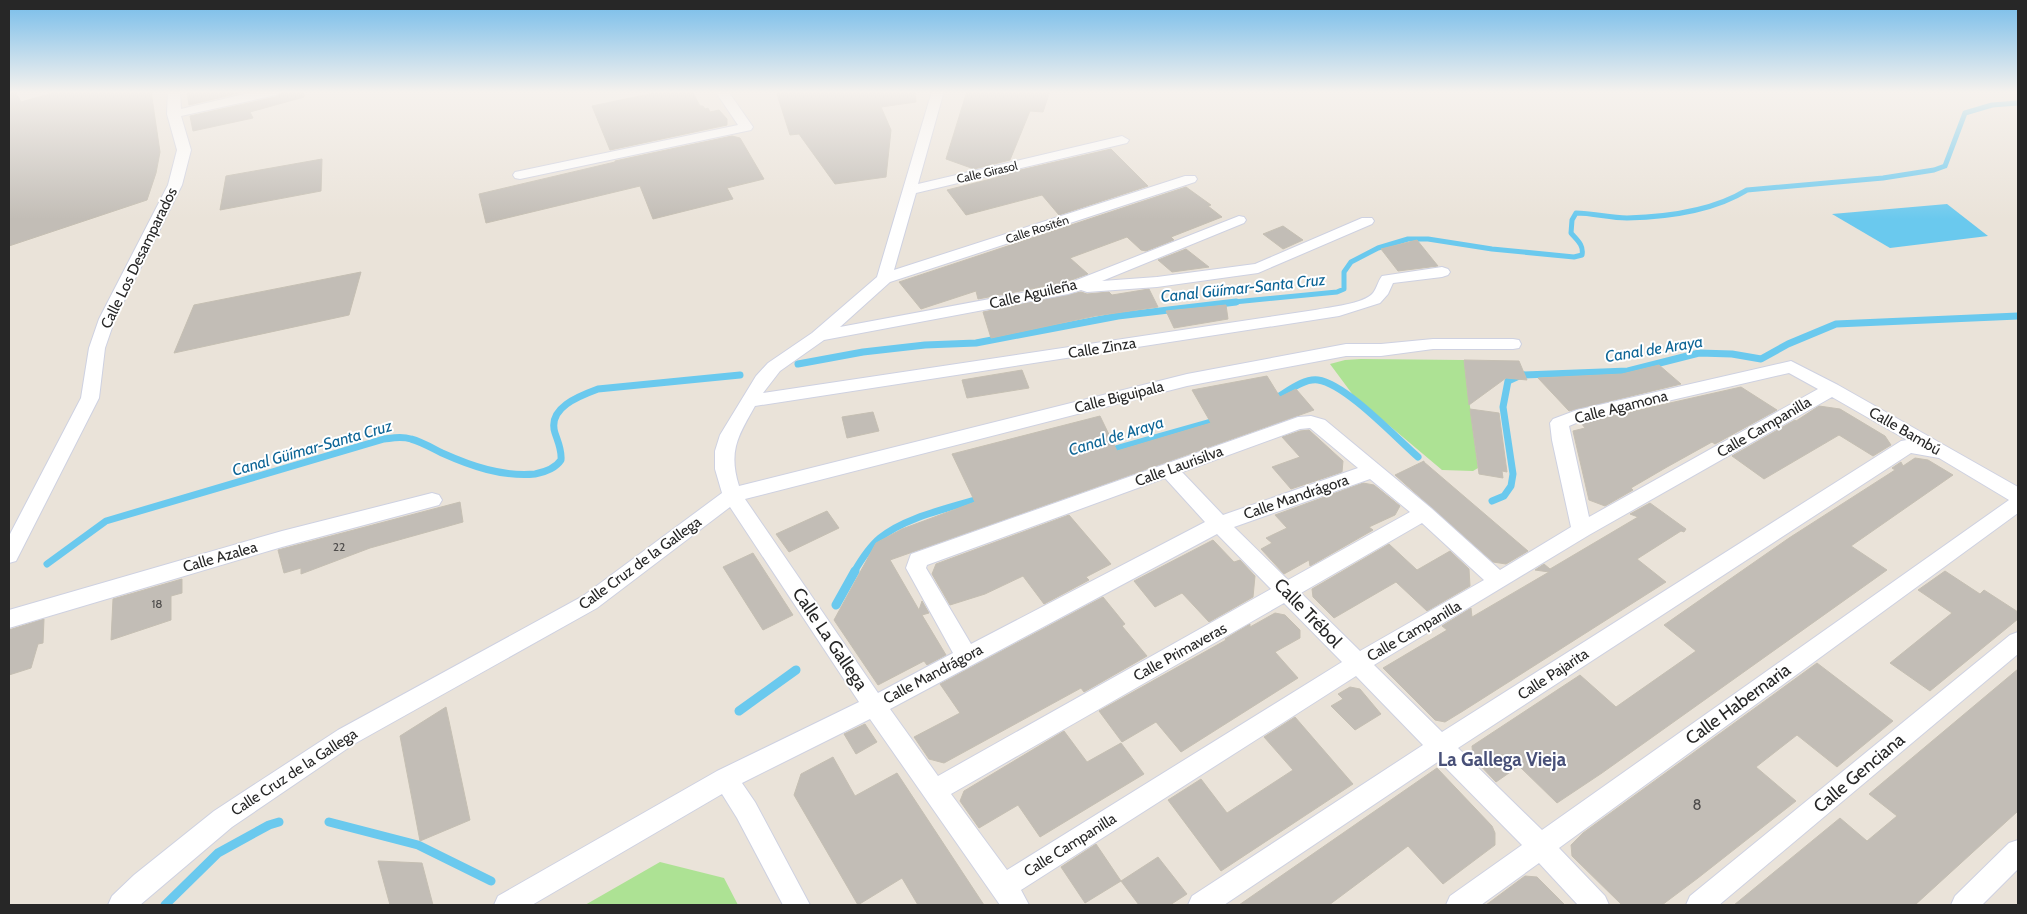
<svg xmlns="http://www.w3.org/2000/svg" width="2027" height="914" font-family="Cabin,sans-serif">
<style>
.green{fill:#ade294}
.water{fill:#6ac9ee}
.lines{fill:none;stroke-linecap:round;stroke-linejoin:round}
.stream-far2{stroke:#6ac9ee;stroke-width:5}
.stream-far1{stroke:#6ac9ee;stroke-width:7}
.stream{stroke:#6ac9ee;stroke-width:9}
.building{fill:#c2bdb6;stroke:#c5bfb3}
.street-casing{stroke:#ced1e1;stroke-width:2}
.street{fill:#fff;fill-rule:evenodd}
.labels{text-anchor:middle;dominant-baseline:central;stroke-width:4;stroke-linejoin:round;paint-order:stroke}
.far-street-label{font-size:12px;fill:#272727;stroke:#fff}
.number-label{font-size:12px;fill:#4e4c4b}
.street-label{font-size:15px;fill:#272727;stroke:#fff}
.near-number-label{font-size:15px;fill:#4e4c4b}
.water-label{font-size:16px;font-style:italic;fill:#0d6596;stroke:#fff}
.near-street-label{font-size:18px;fill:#272727;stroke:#fff}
.near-neighbourhood-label{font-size:19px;font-weight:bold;fill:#485078;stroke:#fff}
</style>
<rect width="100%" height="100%" fill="#eae3d9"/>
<path class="green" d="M1361,359l103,1 14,108 -5,3 -31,-1 -89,-75 -23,-31 15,-4z
M660,862l64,16 14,27h-153z"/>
<path class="water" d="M1947,204l41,32 -98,12 -58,-34z"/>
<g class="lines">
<path class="stream-far2" d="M1224,303l113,-11 7,-3v-17l7,-10 27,-14 30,-9h20l64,10 82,8 8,-2c2,-10 -5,-15 -11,-22l1,-13 4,-7c17,0 34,5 51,5 39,-1 86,-7 120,-28l136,-12 51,-8 11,-4 20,-53 27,-8 26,-2"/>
<path class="stream-far1" d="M798,364l65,-12 62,-7 51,-2 142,-27 118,-14
M1273,400c13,-7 30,-22 45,-20 28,4 78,58 100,77
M1108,451l110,-31
M1492,501l12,-5 7,-10 2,-12 -10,-67 5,-26 13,-6 107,-4 71,-18 33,1 29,5 27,-15 48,-20 182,-8
M47,564l59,-43 278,-82c9,-1 17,-3 27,0 11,3 21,9 31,14 29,13 60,24 93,21 10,-2 20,-5 26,-14 1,-10 -3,-18 -6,-27 -8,-25 24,-37 43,-44l142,-14
M854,572c7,-12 15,-25 26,-34 25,-21 70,-30 101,-40"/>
<path class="stream" d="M836,605l19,-34
M739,711l57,-41
M329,822l89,23 73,36
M165,905l53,-52 51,-28 10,-3"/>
</g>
<path class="building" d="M9,91h6l6,11 28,-8v-3h102l9,61 -4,21 -9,27 -138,46z
M187,91h60l-58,14z
M284,91h19l1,6 -54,15 3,6 -60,13 -3,-15 86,-19z
M664,91h28l8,15h3l2,3 3,-1 2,4 9,-2 8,9v6l-117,25 -18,-44z
M776,91h139l1,11 -35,5 10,23 -5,47 -51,7 -36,-50 -9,1z
M967,91h83l-7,21 -13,-1 -20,49 -36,9 -28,-10z
M732,136l8,2 24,41 -37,9 6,11 -80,20 -13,-33 -154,37 -7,-29 136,-32v-1z
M1111,149l37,37 -89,29 -17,-20 -76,20 -19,-25 52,-13 -4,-1z
M322,159l-1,32 -101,19 6,-34z
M1186,187l25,18 -3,1 14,11 -51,20 3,3 -28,11 -5,-1 -14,-13 -57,21 18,16 -25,9 -85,16 -2,-8 -55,18 -22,-27z
M1283,226l20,14 -20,9 -20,-15z
M1417,240l21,26 -40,5 -17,-22z
M1186,249l23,18 -37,5 -14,-12z
M361,272l-12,43 -175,38 20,-48z
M1149,289l9,18 -63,9 -104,22 -8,-26 98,-20 6,2 22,-2 3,3z
M1226,305l2,14 -54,9 -8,-17z
M1464,360l55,1 8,19 -21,-2 -37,27z
M1659,365l22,19 -112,27 -31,-33 84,-4z
M1022,370l7,18 -62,10 -5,-18z
M1267,376l13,21 16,-8 18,21 -424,150 29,50 3,-9 7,12 -7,2 24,40 -19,10 -3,-4 -46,24 -44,-65 42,-77 26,-14 73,-27 -23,-48 148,-38 17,35 94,-28 -19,-33z
M1741,387l36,23 -62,34 -3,-2 -45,25 -36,21 2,2 -28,16 -16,-6 -16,-69 12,-3 -4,-5z
M1819,406l21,3 45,27 6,9 -18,11 -34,-21 -75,44 -32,-23 63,-36 1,1z
M1470,409l29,4 8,59 -5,-1 1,7 -24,-4z
M873,412l6,19 -32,7 -5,-21z
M1309,430l34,31 -1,11 -51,17 -19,-22 28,-10 -18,-20 18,-6z
M1915,458l13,2 25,15 -102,71 36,24 -285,203 -45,30 -38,-37 -23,16 -23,-24 -1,-12 108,-71 36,32 80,-56 -32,-26 125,-87 106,-68 -3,-2 9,-6 2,4z
M1424,461v1l104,89 -22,13 -13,-2 -98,-87z
M1363,483l11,2 26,21 -5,9 -26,12 4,3 -63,36 -1,-6 -25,14 -23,-25 11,-6 -6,-5 21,-10 -12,-13z
M460,502l3,20 -93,26 -69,26v-6l-17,5 -6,-23z
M1650,503l36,26 -2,3 -3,-1 -44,28 29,23 -203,129 -18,11 -10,-2 -52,-52 64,-38 -5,-4 29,-18 1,9 77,-45 -14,-2 9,-6 6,5 88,-52 -8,-3z
M827,511l12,17 -50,24 -13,-18z
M1069,515l42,49 -25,13 3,3 -45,24 -21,-28 -38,18 -35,11 -18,-31 4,-10z
M1213,540l21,22 6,-2 15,16 -2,21 -44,25 -27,-29 -27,14 -21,-26z
M1389,544l28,26 33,-19 19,18 1,17 -43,25 -31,-29 -62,36 -21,-21 -1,-8z
M753,553l40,62 -30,15 -40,-63z
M1945,571l35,23 4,-4 34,22v7l-88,72 -40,-28 62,-50 -34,-23z
M182,579v14l-11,3v24l-60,20 2,-41z
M1103,597l22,27 -3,2 25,30 -63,36 -3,-4 -137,75 -15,-4 -15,-22 46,-24 -20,-29z
M1275,613l10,2 15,15v8l-25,14 23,26 -117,74 -25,-30 -34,20 -23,-31 127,-71 -1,-1 25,-15v3z
M44,619l-1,24 -5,1 -7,24 -22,7v-45z
M1817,663l76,58 -56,46 -40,-32 -41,32 40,34 -98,77 -36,27h-40l-50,-49 -1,-11 12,-12z
M2018,669v142l-103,94h-181l106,-87 27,23 30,-25 -28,-22z
M1350,687l10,2 21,25 -26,16 -24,-24 12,-7 -5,-5z
M446,707l24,113 -50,21 -20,-105z
M1295,717l58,67 -132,87 -53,-71 33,-21 26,34 66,-43 -29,-33z
M865,724l12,18 -21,12 -12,-20z
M1064,731l23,31 34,-19 23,31 -104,63 -22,-32 -39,23 -19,-27 4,-10z
M833,757l22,39 42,-23 87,132h-66l-16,-27 -44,27 -64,-110 7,-21z
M1437,768l55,58 3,7v12l-52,39 -35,-38 -79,59h-90z
M1096,844l25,37 -36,22 -24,-36z
M1158,857l29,37 -17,11h-31l-18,-24z
M378,861l44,2 11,42h-43z
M1525,876l12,1 28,28h-79z"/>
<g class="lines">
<g class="street-casing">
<path id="street" d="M168,91h12l1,18 76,-18h25l-6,4 -95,21 10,34 -9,35 -67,134 -10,29 -6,50 -83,163 -7,2v-27l72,-138 8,-50 10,-29 69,-134 9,-35 -10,-36z
M715,91h13l25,36 -2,3 -231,49 -5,-1 -2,-3 2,-3 5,-1 218,-46z
M932,91h12l-26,93 204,-48 7,4 -2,3 -211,50 -22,77 291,-94h10l2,3 -2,3 -305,100 -50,45 224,-42 175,-69 5,1 2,3 -2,3 -142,58 55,-4 98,-13 107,-46h10l2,3 -2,3 -114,49 -101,14 -70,5 -6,-2 -13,4 -244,46 -44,31 -17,22 552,-83c14,-3 49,-6 58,-17 4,-5 5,-12 9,-17l60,-9 6,2 2,3 -2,3 -6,2 -49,6 -5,11 -8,9 -41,13 -584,90c-17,30 -27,45 -16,80l448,-112 159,-30h35l52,-5h80l6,1 2,4 -2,4 -6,1h-80l-52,7h-35l-159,30 -442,113 133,194 75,-40 -47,-85 5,-14 387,-137 13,-1 14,4 106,88 69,62 71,-43 -19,-87 -2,-17 3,-4 24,-9 214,-49 47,24 180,102v26l-459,335 46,48 4,9h-31l-39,-42 -58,42h-35l4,-9 72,-51 -83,-84 -215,144h-36l4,-9 231,-151 -67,-69 -335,214 8,15h-29l-130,-186 -128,64 13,19 55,103h-27l-46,-87 -15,-24 -190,111h-38l4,-9 219,-125 142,-69 -129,-195 -133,101 -243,136 -122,83 -92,78h-32l4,-9 22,-21 80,-64 124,-81 245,-134 139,-103 -7,-24v-18l5,-16 36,-59 12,-13 44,-30 65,-56zM1789,373l29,16 -229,128 -20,-91 12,-5zM1832,397l75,43 -6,1 -459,291 -68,-67 215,-130zM1310,428l48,40 -135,47 -41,-43 118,-43zM1911,453l28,5 70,42 -467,330 -84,-82zM1165,478l40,44 -234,122 -45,-76 1,-3zM1370,479l40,33 -122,68 -54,-53zM1422,523l62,57 -124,71 -59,-58zM1217,534l54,55 -333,187 -48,-67zM1284,603l58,59 -335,208 -56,-76z
M432,493l7,2 3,5 -3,5 -157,42 -273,81v-18l273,-79z
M2018,632v22l-299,251h-33l4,-9 320,-261z
M2018,840v29l-36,36h-31l4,-9 54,-53z"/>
</g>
<use href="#street" class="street"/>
</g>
<linearGradient id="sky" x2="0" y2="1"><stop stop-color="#75bcea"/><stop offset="0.42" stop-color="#f6f2ee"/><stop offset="1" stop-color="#f6f2ee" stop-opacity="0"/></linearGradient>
<rect width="2027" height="219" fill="url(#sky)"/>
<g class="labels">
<g class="far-street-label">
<text transform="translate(987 172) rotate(-13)">Calle Girasol</text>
<text transform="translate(1037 229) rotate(-18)">Calle Rositén</text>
</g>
<g class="number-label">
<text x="339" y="546">22</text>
<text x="157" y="603">18</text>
</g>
<g class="street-label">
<text transform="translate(139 258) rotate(-64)">Calle Los Desamparados</text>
<text transform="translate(1033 294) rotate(-13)">Calle Aguileña</text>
<text transform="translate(1102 348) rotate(-9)">Calle Zinza</text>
<text transform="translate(1119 397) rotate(-14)">Calle Biguipala</text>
<text transform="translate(1621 407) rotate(-14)">Calle Agamona</text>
<text transform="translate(1764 427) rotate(-30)">Calle Campanilla</text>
<text transform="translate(1905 431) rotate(30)">Calle Bambú</text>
<text transform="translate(1179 466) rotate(-20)">Calle Laurisilva</text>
<text transform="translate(1296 497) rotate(-19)">Calle Mandrágora</text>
<text transform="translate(220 557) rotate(-16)">Calle Azalea</text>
<text transform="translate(640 563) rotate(-36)">Calle Cruz de la Gallega</text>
<text transform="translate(1414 631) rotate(-30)">Calle Campanilla</text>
<text transform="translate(1180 652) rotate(-29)">Calle Primaveras</text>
<text transform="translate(933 674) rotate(-28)">Calle Mandrágora</text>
<text transform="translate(1553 674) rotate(-33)">Calle Pajarita</text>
<text transform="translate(294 772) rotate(-33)">Calle Cruz de la Gallega</text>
<text transform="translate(1070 845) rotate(-32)">Calle Campanilla</text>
</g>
<g class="near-number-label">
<text x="1697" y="805">8</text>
</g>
<g class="water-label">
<text transform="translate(1243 288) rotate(-6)">Canal Güímar-Santa Cruz</text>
<text transform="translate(1654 349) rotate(-9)">Canal de Araya</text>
<text transform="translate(1116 436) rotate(-17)">Canal de Araya</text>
<text transform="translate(312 448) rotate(-16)">Canal Güímar-Santa Cruz</text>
</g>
<g class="near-street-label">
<text transform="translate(1308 613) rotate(46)">Calle Trébol</text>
<text transform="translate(830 639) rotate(56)">Calle La Gallega</text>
<text transform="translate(1738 704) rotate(-36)">Calle Habernaria</text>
<text transform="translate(1859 773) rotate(-40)">Calle Genciana</text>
</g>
<g class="near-neighbourhood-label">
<text x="1502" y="759">La Gallega Vieja</text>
</g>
</g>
<rect width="2027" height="914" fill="none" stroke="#272727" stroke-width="20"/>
</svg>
